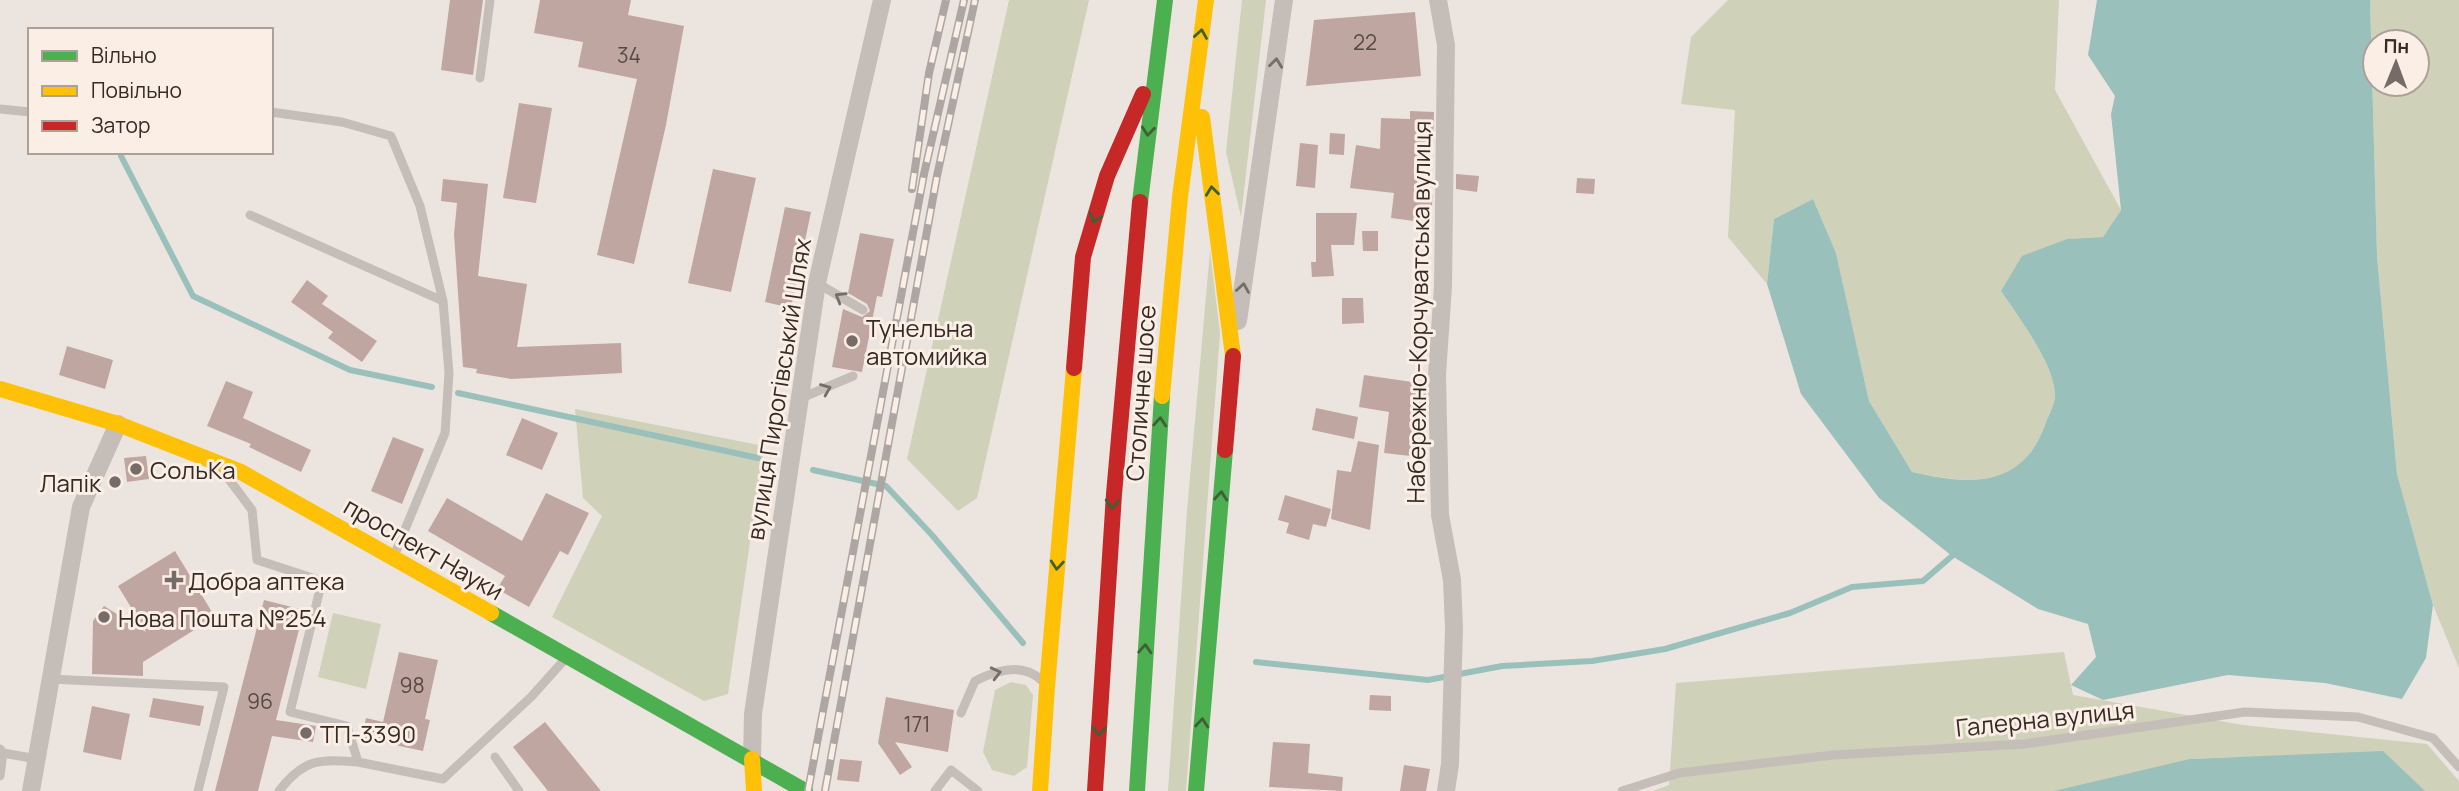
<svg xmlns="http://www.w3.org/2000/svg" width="2459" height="791" font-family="Manrope,sans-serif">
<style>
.green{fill:#cfd1b8;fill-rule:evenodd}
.water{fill:#9ac0bb}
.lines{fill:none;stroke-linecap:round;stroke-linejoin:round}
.stream{stroke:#9ac0bb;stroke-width:6}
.building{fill:#c0a6a0}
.lane{stroke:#c5bdb8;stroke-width:9}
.street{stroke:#c5bdb8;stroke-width:18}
.fast{stroke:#4caf50;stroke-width:16}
.slow{stroke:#ffc107;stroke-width:16}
.jam{stroke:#c62828;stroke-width:16}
.rail-casing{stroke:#ada6a2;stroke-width:8}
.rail{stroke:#faeee5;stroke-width:5;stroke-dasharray:16;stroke-linecap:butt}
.oneway{stroke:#3f5f37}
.oneway2{stroke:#766c68}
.poi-dot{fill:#766b67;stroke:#faeee5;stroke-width:2.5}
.labels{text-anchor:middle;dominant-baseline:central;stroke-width:6;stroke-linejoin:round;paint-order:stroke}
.number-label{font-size:21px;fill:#584944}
.street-label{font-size:24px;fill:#362a26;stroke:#faeee5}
.poi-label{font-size:24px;fill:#362a26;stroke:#faeee5;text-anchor:start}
</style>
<rect width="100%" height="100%" fill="#ece5df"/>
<path class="green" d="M1009,0h80l-112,498 -19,13 -51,-52z
M1242,0h24l-25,217 -15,-65z
M1728,0h331l-4,90 66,120 -18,27 -36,2 -66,52c17,25 53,73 54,103 1,9 -7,22 -10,31 -23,65 -76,59 -133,47l-43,-71 -33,-148 -23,-54 -39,20 -7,65 -39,-47 7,-127 -54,-6 10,-67z
M2370,0h89v668l-26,-63 -36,-131 -20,-218zM2375,42h42v42h-42z
M1210,251l10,82 -34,458h-18l19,-280z
M575,409l189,37 -36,248 -24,7 -152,-84 50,-101 -19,-18z
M333,613l48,11 -15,65 -48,-12z
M2064,652l9,43 170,30 184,19 32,37v10h-116l-32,-16 -75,-18 -46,2 -87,32h-450l16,-6 7,-102z
M1011,682l15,3 7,10 -6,72 -13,9 -22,-6 -9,-18 12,-62z"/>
<path class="water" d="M2097,0h273l7,256 20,218 36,131 -7,53 -24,41 -77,-16 -97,-8 -125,25 -32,-15 25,-28 -8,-33 -50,-15 -86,-53 -73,-58 -78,-104 -34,-110 7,-65 39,-20 23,54 33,148 43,71c57,13 110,17 133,-47 3,-9 11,-22 10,-31 -1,-30 -37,-78 -54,-103l21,-35 45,-17 36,-2 18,-27 -10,-96 4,-18 -27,-41z
M2383,751l42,40h-371l136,-32z"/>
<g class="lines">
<path class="stream" d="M121,156l72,140 157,74 82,17
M458,393l300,65
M813,470l73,16 46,49 91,108
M1256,662l172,18 74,-14 90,-5 73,-12 125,-36 62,-26 71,-6 29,-25"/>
</g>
<path class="building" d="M450,0h33l-10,75 -32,-5z
M540,0h91l-3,15 56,11 -18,99 -32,139 -37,-9 40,-176 -59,-12 5,-25 -49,-9z
M1415,12l6,64 -115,10 8,-66z
M519,103l33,5 -16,95 -33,-5z
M1410,111l24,1 -1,35 -11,-1 -6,47 17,2 -3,28 -39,-5 3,-25 -44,-5 6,-43 24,4 1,-31 29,1z
M1330,133l15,1 -1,21 -15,-1z
M1300,143l18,2 -3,43 -19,-2z
M713,169l43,9 -25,114 -43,-9z
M1456,174l23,2 -2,16 -21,-3z
M1577,178l18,1 -1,15 -18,-1z
M443,179l45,5 -10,92 49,8 -10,63 104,-4 1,30 -111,6 -35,-6 1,-4 -14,-2 -9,-133 3,-31 -16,-2z
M785,207l26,5 -20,96 -26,-6z
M1316,213h41l-3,32h-23l3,31 -22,1 -1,-15h5z
M1362,231h16v20h-15z
M860,233l34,6 -12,58 -5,-1 -15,76 -30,-5 11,-58 19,8 8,-6 -3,-7 -19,-11z
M307,280l21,16 -6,8 55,37 -15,21 -34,-24 5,-6 -42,-30z
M1342,298h21l1,25 -22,1z
M67,346l46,14 -8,29 -46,-14z
M1364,375l62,9v21l-10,1 -6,50 -26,-3 5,-41 -30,-5z
M226,381l27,11 -10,26 68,32 -10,22 -52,-25 2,-3 -44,-18z
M1316,408l42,9 -4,22 -42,-9z
M522,418l36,15 -16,37 -36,-15z
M393,437l31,12 -22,55 -31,-13z
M1358,441l21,4 -9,85 -39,-11 6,-49 14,2z
M146,456l3,23 -22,3 -3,-24z
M546,493l43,20 -21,42 -8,-4 -31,56 -32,-18 8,-13 -77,-45 19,-33 75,43z
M1285,495l46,14 -5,18 -13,-3 -4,16 -23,-7 3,-10 -11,-3z
M175,551l40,66 -72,45v14l-51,-2 1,-53 11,-15 42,26 -28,-46z
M264,600l40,10 -28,110 40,6 -3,16 -41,-6 -14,55h-43z
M399,652l39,8 -13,59 5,1 -7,31 -61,-13 4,-20 17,4z
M1370,695l21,1v15l-22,-1z
M886,697l68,13 -6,42 -53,-10 17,25 -12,8 -22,-32z
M153,698l51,8 -4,20 -51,-9z
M92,706l38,8 -9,46 -38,-8z
M545,722l56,69h-53l-35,-44z
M1273,742l37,2 -2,29 35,4 -1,14 -73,-4z
M840,759l22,2 -3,21 -22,-2z
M1404,765l26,4 -4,22h-26z"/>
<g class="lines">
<path class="lane" d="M480,78l10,-78
M0,109l30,3
M271,112l71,10 49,14 29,70 23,95
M250,215l193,86 6,72 -4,60 -51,123
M817,283l46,27
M799,399l54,-23
M225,474l27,36 5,50 65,21 -32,131 57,14 11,36 85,17 88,-82 35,-39
M49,679l175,8 -26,104
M961,713l14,-32c20,-10 48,-19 66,-1
M0,749l3,4 34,6
M495,757l24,34
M0,776l3,-23
M279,791c25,-33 41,-32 79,-29
M935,791l16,-21 27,21
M1622,791l57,-18 154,-18 191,-11 221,-32 113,5 75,21 26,29"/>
<path class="street" d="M1438,0l8,45 -3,241 -6,89 3,140 12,65 2,49 -4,135 -4,27
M1238,321l46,-321
M752,759l1,-45 64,-431 65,-283
M31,791l50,-284 37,-83"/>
<path class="fast" d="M1140,202l25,-202
M491,613l314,178
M1137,791l25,-395
M1196,791l29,-341"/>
<path class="slow" d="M1202,117l31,239
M0,389l118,35 123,48 250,141
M1162,396l18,-199 26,-197
M1047,687l27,-319
M752,759l2,32
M1040,791l7,-104"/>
<path class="jam" d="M1074,368l9,-111 24,-81 36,-82
M1225,450l8,-94
M1095,791l19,-297 26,-292"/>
<g class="rail-casing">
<path id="rail" d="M912,189l17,-116 17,-73
M808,791l116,-617 40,-174
M825,791l112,-615 38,-176"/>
</g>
<use href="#rail" class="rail"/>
</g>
<defs><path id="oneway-chevron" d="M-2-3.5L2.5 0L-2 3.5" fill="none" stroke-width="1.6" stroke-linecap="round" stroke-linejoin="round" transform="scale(1.75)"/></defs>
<g class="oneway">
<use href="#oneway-chevron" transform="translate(1201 34) rotate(-81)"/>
<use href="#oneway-chevron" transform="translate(1148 131) rotate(96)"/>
<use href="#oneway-chevron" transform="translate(1212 191) rotate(-97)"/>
<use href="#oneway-chevron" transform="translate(1095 218) rotate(107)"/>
<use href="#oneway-chevron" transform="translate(1160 422) rotate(-86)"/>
<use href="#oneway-chevron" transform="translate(1221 496) rotate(-85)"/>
<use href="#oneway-chevron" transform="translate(1112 504) rotate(95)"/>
<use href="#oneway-chevron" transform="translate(1057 565) rotate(95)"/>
<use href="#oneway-chevron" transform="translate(1145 649) rotate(-87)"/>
<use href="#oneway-chevron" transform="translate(1202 723) rotate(-85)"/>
<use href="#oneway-chevron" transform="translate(1099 731) rotate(93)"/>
</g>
<g class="oneway2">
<use href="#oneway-chevron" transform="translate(1276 63) rotate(-83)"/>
<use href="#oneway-chevron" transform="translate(1243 288) rotate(-81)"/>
<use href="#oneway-chevron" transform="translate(840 297) rotate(-149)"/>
<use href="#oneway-chevron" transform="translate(826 389) rotate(-22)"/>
<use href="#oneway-chevron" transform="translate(996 673) rotate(-14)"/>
</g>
<g class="poi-dot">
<circle cx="852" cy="341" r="7"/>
<circle cx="136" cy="469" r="7"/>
<circle cx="115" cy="482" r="7"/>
<path d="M170.5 569.5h7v7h7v7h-7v7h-7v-7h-7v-7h7z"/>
<circle cx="104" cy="617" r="7"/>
<circle cx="306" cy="733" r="7"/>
</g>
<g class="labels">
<g class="number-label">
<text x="1365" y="42">22</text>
<text x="629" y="55">34</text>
<text x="412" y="685">98</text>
<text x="260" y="701">96</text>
<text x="917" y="724">171</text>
</g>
<g class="street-label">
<text transform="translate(1418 312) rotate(-89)">Набережно-Корчуватська вулиця</text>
<text transform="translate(778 389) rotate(-81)">вулиця Пирогівський Шлях</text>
<text transform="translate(1140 393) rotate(-86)">Столичне шосе</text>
<text transform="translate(424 548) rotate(30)">проспект Науки</text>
<text transform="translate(2045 718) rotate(-6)">Галерна вулиця</text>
</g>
<g class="poi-label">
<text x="866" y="327">Тунельна<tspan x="866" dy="28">автомийка</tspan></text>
<text x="150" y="469">СольКа</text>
<text x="101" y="482" text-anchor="end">Лапік</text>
<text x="188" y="580">Добра аптека</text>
<text x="118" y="617">Нова Пошта №254</text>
<text x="320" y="733">ТП-3390</text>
</g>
</g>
<rect x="28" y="28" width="245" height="126" fill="#faeee5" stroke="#aca099" stroke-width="2"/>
<rect x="42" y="51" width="35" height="10" fill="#4caf50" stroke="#aca099" stroke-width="2"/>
<text x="91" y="63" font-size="21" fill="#362a26">Вільно</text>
<rect x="42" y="86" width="35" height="10" fill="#ffc107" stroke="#aca099" stroke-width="2"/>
<text x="91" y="98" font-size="21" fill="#362a26">Повільно</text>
<rect x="42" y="121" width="35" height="10" fill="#c62828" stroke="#aca099" stroke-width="2"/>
<text x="91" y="133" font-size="21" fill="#362a26">Затор</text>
<g transform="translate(2396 63) rotate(1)"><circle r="33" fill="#faeee5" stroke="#aca099" stroke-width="2"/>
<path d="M0-5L12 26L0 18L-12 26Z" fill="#766b67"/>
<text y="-10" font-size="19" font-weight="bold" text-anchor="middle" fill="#362a26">Пн</text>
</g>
</svg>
